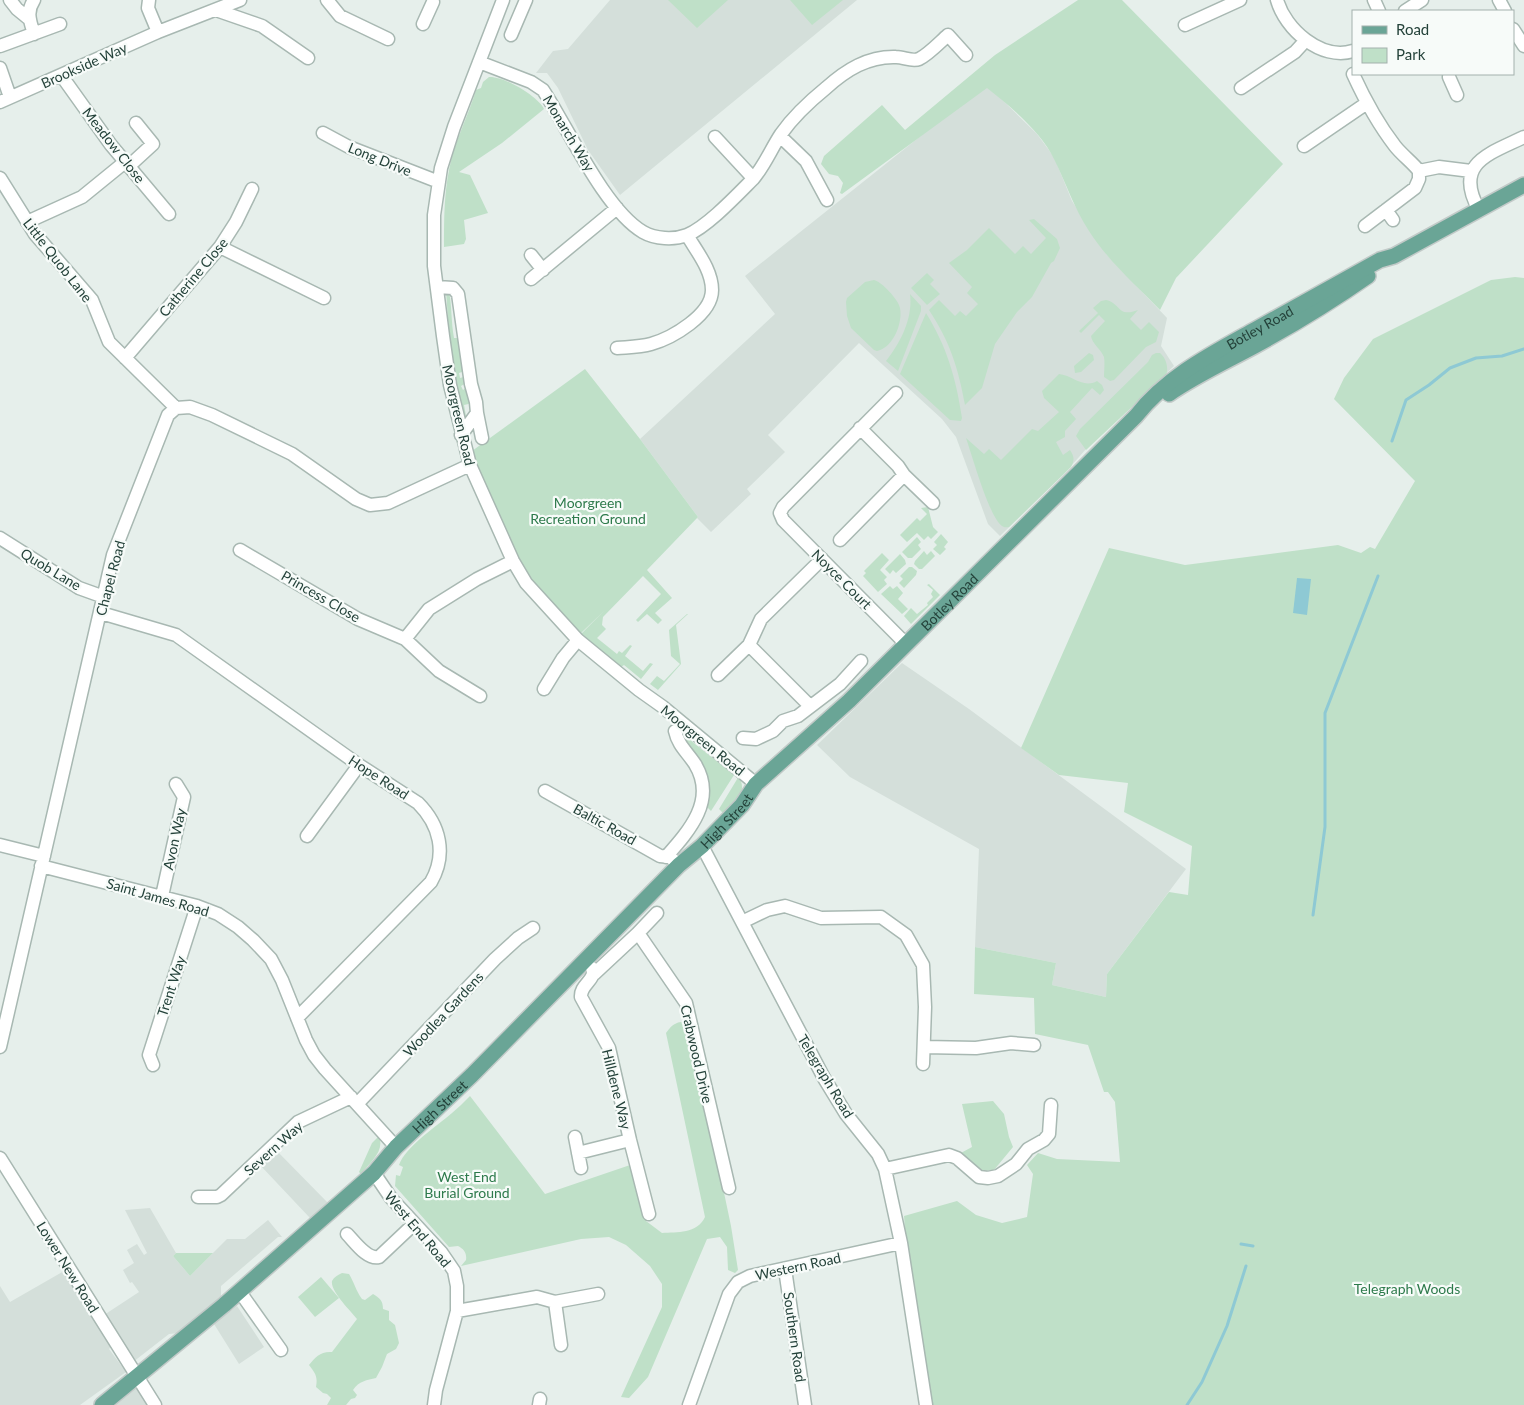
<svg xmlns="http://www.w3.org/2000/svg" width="1524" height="1405" font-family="Lato,sans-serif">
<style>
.built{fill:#d4dfda}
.green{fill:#bfe0c8}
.water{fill:#8ec9d4}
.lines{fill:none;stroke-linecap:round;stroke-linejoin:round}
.stream{stroke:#8ec9d4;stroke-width:3}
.minor-casing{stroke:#a8b8b2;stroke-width:15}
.major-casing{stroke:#c2cac8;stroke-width:18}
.minor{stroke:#fff;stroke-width:12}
.major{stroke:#6aa596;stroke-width:15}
.labels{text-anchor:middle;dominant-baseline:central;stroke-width:4.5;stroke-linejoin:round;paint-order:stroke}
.street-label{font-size:14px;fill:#24423a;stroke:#f7fbf9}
.park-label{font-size:14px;fill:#2d7a4b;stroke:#f7fbf9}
</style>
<rect width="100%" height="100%" fill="#e6efeb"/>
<path class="built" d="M610,0h247l-237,195 -32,-45 -30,-62 -11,-15h-11l17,-22 15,-2z
M986,84l51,50 17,23 18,44 35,54 60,63 -6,28 13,20 -88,83 -22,25 -64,62 -12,-12 -32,-87 -14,-18 -83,-76 -91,92 17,17 -38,37 4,5 -40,38 -14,-14 1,-1 -58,-78 135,-125 -30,-38z
M902,663l67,46 217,160 -79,105 -1,23 -54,-12 4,-22 -81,-16 4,-98 -129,-72 -33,-32z
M276,1150l52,53 -18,15 -50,-53z
M150,1208l26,45 -3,3 17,20 37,-37h18l23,-19 14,17h-4l-57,49v11l-42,36 -10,1 -36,28 -29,-47 35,-23 -7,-10 -2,1 -7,-13 11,-7 -7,-13 10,-6 7,11 3,-2 -22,-43z
M64,1271l47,76 -2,2 17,23 -46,33h-80v-119l10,16z
M237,1306l27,41 -25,17 -25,-40z
M138,1387l11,18h-33z"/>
<path class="green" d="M668,0h60l-31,28z
M790,0h53l-31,25z
M1078,0h44l161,164 -107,114 -16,32c-24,-25 -52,-49 -71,-79 -15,-23 -23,-48 -35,-72 -12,-26 -45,-54 -67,-71l-145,106 -2,-1 3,-10 -5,-7 -9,-2 -8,-10 3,-8 58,-51 23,25 90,-75z
M489,77c15,-1 49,19 55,32l-42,34 -43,29 11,3 18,38 -24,7 2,19 -2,5 -20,3c0,-26 0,-52 5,-77 5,-28 19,-53 27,-80l5,-2 2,-6z
M1034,219l23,20 3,9 -6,13 -3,2 -19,34 -15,15 -22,32 -13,44 -17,17c-7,-38 -15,-63 -36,-95l10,-10 16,16 5,-5 6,5 12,-12 -11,-11 5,-6 -23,-24 18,-13 22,-22 26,26 8,-8 8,8 15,-16 -17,-18z
M927,273l7,7 -4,4 10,10 -13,11 -16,-17z
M1515,277l9,1v1127h-592l-26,-163 -2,-26 53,-15 19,14 26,8 25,-6 6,-43 -6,-9 11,-12 19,6 63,3 -5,-60 -7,-10h-4l-16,-47 -53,-11 -1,-36 -60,-4 1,-47 81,16 -4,22 54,12 1,-23 62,-82 19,3 4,-49 -68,-34 4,-29 -69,-8 -38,-27 88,-200 76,17 153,-20 23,8 9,-6 5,2 40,-68 -81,-82 10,-21 29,-39 118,-59z
M874,280c7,1 25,20 26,28 3,15 -7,40 -23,43l-3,-1 -23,-22 -4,-12 -1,-14 1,-4 18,-16z
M446,291h3c3,16 2,31 5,47h7l4,33 -6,2 1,5 7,-2 1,6 -7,4 2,4 4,-3 6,16 -9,2 3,16 -3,1 -8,-40 -7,-49z
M910,294l11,12v5l-23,60 -12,-10c15,-19 27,-43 24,-67z
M1106,300c15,3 11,18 32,10l-8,9 11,11 8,-8 10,10 -3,10 -10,5 -32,33 -4,1 -6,-4c0,-6 1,-14 0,-20 -3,-8 -12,-13 -13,-21l14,-15 -6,-6 -18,18 -2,-2 19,-18 -5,-5 8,-7z
M926,313c21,34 30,65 36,105l-1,3 -11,-1 -50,-46z
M1089,353l4,2 1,5 -13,12 -6,1 -1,-7z
M1156,353h4c6,5 9,15 6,22l-80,75 -10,-14 4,-7 68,-67 4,-7z
M585,369l55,70 58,78 -51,53 25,28 -17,15 7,7 -4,4 -11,-10 -9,8 -2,-2 25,-26 -18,-18 -40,41 -1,8 4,4 -9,9 20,16 2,-3 3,2 8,-8 2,1 -7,10 18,15 7,-8 3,1 -12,15 -17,-14 -3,2 -40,-33 23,-23 -23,22 -52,-52 -33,-67 -24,-63z
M1059,374c13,1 24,15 38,7l5,4 2,5 -4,5 -8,-7 -22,24 6,7 -11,12v6l-9,5 7,13 7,-5c4,6 5,10 1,17l-62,60c-3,0 -4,1 -7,-1 -13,-9 -30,-71 -36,-88l18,16 5,-5 12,11 31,-31 6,2 21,-19 -15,-14 -2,-7z
M928,507l5,20 5,5 -7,7 -3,-3 -4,4 -7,-7 -10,9 -7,-7 17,-17 3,3 7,-7 -6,-6z
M941,534l7,8 -4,5 2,2 -6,6 -7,-6 4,-4 -3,-3z
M917,537l4,5 -3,3 3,4 -9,9h-4l-6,-6z
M924,551l3,4 4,-4 4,5 -13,13h-3l-5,-5 1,-3z
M882,553l7,7 -9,10 7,7 -3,3 3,4 -9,8 -15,-16 3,-3 -2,-2z
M900,554l5,6 1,4 -10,9 -3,-3 -3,4 -5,-5z
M909,567h3l5,4 -1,4 -12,13 -5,-5 4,-4 -3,-3z
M929,584l11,11 -29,29 -7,-8 7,-8 6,6 11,-9 -1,-2 6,-6 -2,-3 2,-4 -6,-5z
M890,586l3,3 4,-3 6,7 -5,6 10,10 -6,5 -21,-20z
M687,614h1l-12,11 5,39 -23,26 -8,-6 7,-8 7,5 16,-17 -9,-8 -2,-26z
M679,731l55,44 -23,36 -7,-7 -15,-52 3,-4 -7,-7z
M739,776c9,18 -4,26 -15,38l-5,-5z
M688,1021l43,205 7,44 -3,3 -7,-3 -1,-23 -7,-10 -13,2 -59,138 -19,21 -8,-1 41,-90v-23l-12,-18 -24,-21 -17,-8 -28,2 -120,27 5,-6c1,-7 -2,-11 -8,-14l-9,1 -54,-61 1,-11 4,1 3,-9 -4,-2c7,-19 38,-39 53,-52 6,-5 12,-11 18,-17l75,98 91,-31 13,51 -3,7 16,12c15,-1 35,1 43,-16l-39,-184c7,-10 11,-11 22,-12z
M993,1101l11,13 5,23 4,10 -19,23 -12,1 -23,-17 13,-7 -10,-43z
M379,1136c6,16 -9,26 -18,38l-2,-2 13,-29z
M176,1253h37l-23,23 -17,-20z
M342,1273l7,1c5,8 7,17 13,25l3,1 8,-6c7,4 10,7 10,15l6,2v9l6,5 4,18 -3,6 -9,5 -5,13 -6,11c-9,2 -17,3 -23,12l4,5 -2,3 -4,1 -5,6h-19l4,-7 -4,-4 -4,-1 -7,-6c2,-11 -1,-14 -7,-22 6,-8 12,-14 23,-13l25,-33c-6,-8 -27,-28 -25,-38 2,-4 6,-6 10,-8z
M321,1277l18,21 -24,19 -17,-20z"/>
<path class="water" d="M1297,578l14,1 -4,36 -14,-2z"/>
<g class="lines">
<path class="stream" d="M1392,441l14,-41 23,-15 21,-17 26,-10 26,-2 22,-7
M1313,915l12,-88v-114l53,-137
M1241,1244l12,2
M1187,1405l15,-23 25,-56 19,-60"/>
<g class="minor-casing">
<path id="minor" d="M10,0l7,9 11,9
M149,0l-1,8 10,24
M327,0l13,16 48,23
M503,0l-49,127 -13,41 -7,47v51l9,70 7,49 20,80 43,96 13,22 52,57 61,50 24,17 93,77
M1277,0c8,29 44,61 76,51
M1374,0l5,11
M1499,0l6,11
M216,10l46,16 46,32
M1405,11l17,-11
M423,24l10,-22
M1185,25l55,-25
M1513,29l11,17
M34,34c-4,-13 -8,-22 0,-34
M511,35l15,-35
M0,46l60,-22
M479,62l52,20 12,8c25,38 62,120 100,142 12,7 31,8 44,3 20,-8 50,-40 66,-56 12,-14 18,-30 28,-45 12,-17 29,-33 45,-46 20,-18 42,-32 70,-31 8,0 16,5 23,2 10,-5 21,-17 29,-24l18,20
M0,68l10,29
M1353,74c11,24 25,50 42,72 7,9 17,16 24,25
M61,75l50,70 58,69
M1449,77l8,18
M1241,88l54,-36 11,-12
M0,102l158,-70 82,-32
M323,133l26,14 90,35
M780,136l26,25 21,39
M715,137l38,41
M1304,146l63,-43
M129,166l24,-22 -17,-21
M1419,171l20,-4 32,4
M0,178l35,56 57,66 17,42 67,66
M1386,210l7,10
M1479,210c-26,-47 10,-56 45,-73
M27,222l55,-25 43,-35
M1365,226l50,-38 4,-9v-8
M220,247l104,51
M531,255l12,15
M531,279l86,-71
M437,287l16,1 5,6 13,90 5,18 1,11 -16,22
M617,348c12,-1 23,-1 34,-4 21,-6 61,-29 61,-54 0,-20 -15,-38 -25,-55
M125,358l95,-111 16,-25 16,-33
M896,393l-113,114 -3,6 3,7 123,124
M477,413l5,25
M860,428l38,38 6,9 29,28
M0,538l79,50 25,9
M840,540l64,-65
M240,550l118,69 47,20 34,32 41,25
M101,613l75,22 183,130 59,38c22,22 29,51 13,79l-134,136
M405,639l24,-30 48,-30 36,-18
M749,645l61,61
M718,675l31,-30 12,-26 61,-60
M544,689l19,-31 15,-18
M743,738l13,1 17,-8 10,-10 15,-5 42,-32 21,-23
M545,791l115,65 10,1 9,8
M307,836l52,-71
M0,845l44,11
M702,846l122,232 22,36 32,40 7,15 16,74 25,162
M666,857c23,-26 51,-57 29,-93 -8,-12 -17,-19 -20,-33
M41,866l156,40 21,8 20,13 15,13 18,19 11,21 24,60 8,15 11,14 71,78
M162,896l22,-99 -8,-13
M742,922l25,-12 18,-4 36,12 60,-1 25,18 17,30 2,42 -2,57
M638,933l19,-20
M592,968c5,12 -12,16 -11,29l28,51 21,92 19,74
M594,974l44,-41 48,70 43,185
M0,1047l113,-492 55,-140 8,-7 14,-1 22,8 80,39 64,45 14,6 18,-2 82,-38
M924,1047l52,1 35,-5 23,2
M153,1065l-4,-10 48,-149
M357,1104l138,-145 23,-21 15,-10
M575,1137l6,31
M578,1153l52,-13
M0,1158l155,247
M885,1169l64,-14 8,3 22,19 9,1 10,-2 18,-12 12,-15 16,-9 5,-6 2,-29
M374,1173l17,25 50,54 13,19 3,15v25l-21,79 -2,15
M198,1197h19l4,-2 77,-73 53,-25
M347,1234c8,8 20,26 32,23l35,-33
M785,1269l20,136
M240,1292l41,58
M555,1302l6,43
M457,1311l80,-14 18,5 43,-8
M539,1405l1,-6
M689,1405l40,-111 9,-12 12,-6 151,-33"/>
</g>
<g class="major-casing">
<g id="major">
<path d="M1169,394c26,-18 56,-32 84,-47 40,-22 78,-45 115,-71"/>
<path id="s1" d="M102,1405l122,-100 150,-132 22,-26 76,-72 207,-210 23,-19 40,-41 14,-21 93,-83 287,-285c31,-40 77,-63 120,-87 41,-23 83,-46 124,-69l14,-4 130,-71"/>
</g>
</g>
<use href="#minor" class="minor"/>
<use href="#major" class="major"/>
</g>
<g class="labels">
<g class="street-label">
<text transform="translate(84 65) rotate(-24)">Brookside Way</text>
<text transform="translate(569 133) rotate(59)">Monarch Way</text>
<text transform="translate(114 145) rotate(52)">Meadow Close</text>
<text transform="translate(380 159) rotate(22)">Long Drive</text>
<text transform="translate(58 260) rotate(52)">Little Quob Lane</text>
<text transform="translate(193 277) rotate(-50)">Catherine Close</text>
<text stroke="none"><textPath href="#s1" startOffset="1586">Botley Road</textPath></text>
<text transform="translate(459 415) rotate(77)">Moorgreen Road</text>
<text transform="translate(51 569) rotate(31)">Quob Lane</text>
<text transform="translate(110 578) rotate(-75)">Chapel Road</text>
<text transform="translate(842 579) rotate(45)">Noyce Court</text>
<text transform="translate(321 596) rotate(30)">Princess Close</text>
<text stroke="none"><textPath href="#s1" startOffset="1169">Botley Road</textPath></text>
<text transform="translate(703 740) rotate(39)">Moorgreen Road</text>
<text transform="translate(379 777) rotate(33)">Hope Road</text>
<text stroke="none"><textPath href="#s1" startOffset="856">High Street</textPath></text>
<text transform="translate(605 824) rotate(29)">Baltic Road</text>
<text transform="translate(174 839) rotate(-78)">Avon Way</text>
<text transform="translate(158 897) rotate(16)">Saint James Road</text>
<text transform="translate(171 986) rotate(-72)">Trent Way</text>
<text transform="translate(443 1014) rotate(-47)">Woodlea Gardens</text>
<text transform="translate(697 1054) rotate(77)">Crabwood Drive</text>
<text transform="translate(826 1076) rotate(59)">Telegraph Road</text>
<text transform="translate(617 1089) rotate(76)">Hilldene Way</text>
<text stroke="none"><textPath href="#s1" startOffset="451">High Street</textPath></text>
<text transform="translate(273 1148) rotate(-42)">Severn Way</text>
<text transform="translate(418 1229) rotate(50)">West End Road</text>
<text transform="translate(798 1266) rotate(-12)">Western Road</text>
<text transform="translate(68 1267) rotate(58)">Lower New Road</text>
<text transform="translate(795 1337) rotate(82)">Southern Road</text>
</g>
<g class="park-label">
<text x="588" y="502">Moorgreen<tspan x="588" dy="16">Recreation Ground</tspan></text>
<text x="467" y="1176">West End<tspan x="467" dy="16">Burial Ground</tspan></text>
<text x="1407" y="1288">Telegraph Woods</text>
</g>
</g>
<rect x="1352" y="10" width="162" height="65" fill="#f7fbf9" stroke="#a3b1ad"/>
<rect x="1362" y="26" width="25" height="8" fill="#6aa596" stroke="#a3b1ad"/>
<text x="1396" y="35" font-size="15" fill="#24423a">Road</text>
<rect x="1362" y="48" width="25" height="15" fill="#bfe0c8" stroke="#a3b1ad"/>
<text x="1396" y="60" font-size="15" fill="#24423a">Park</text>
</svg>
